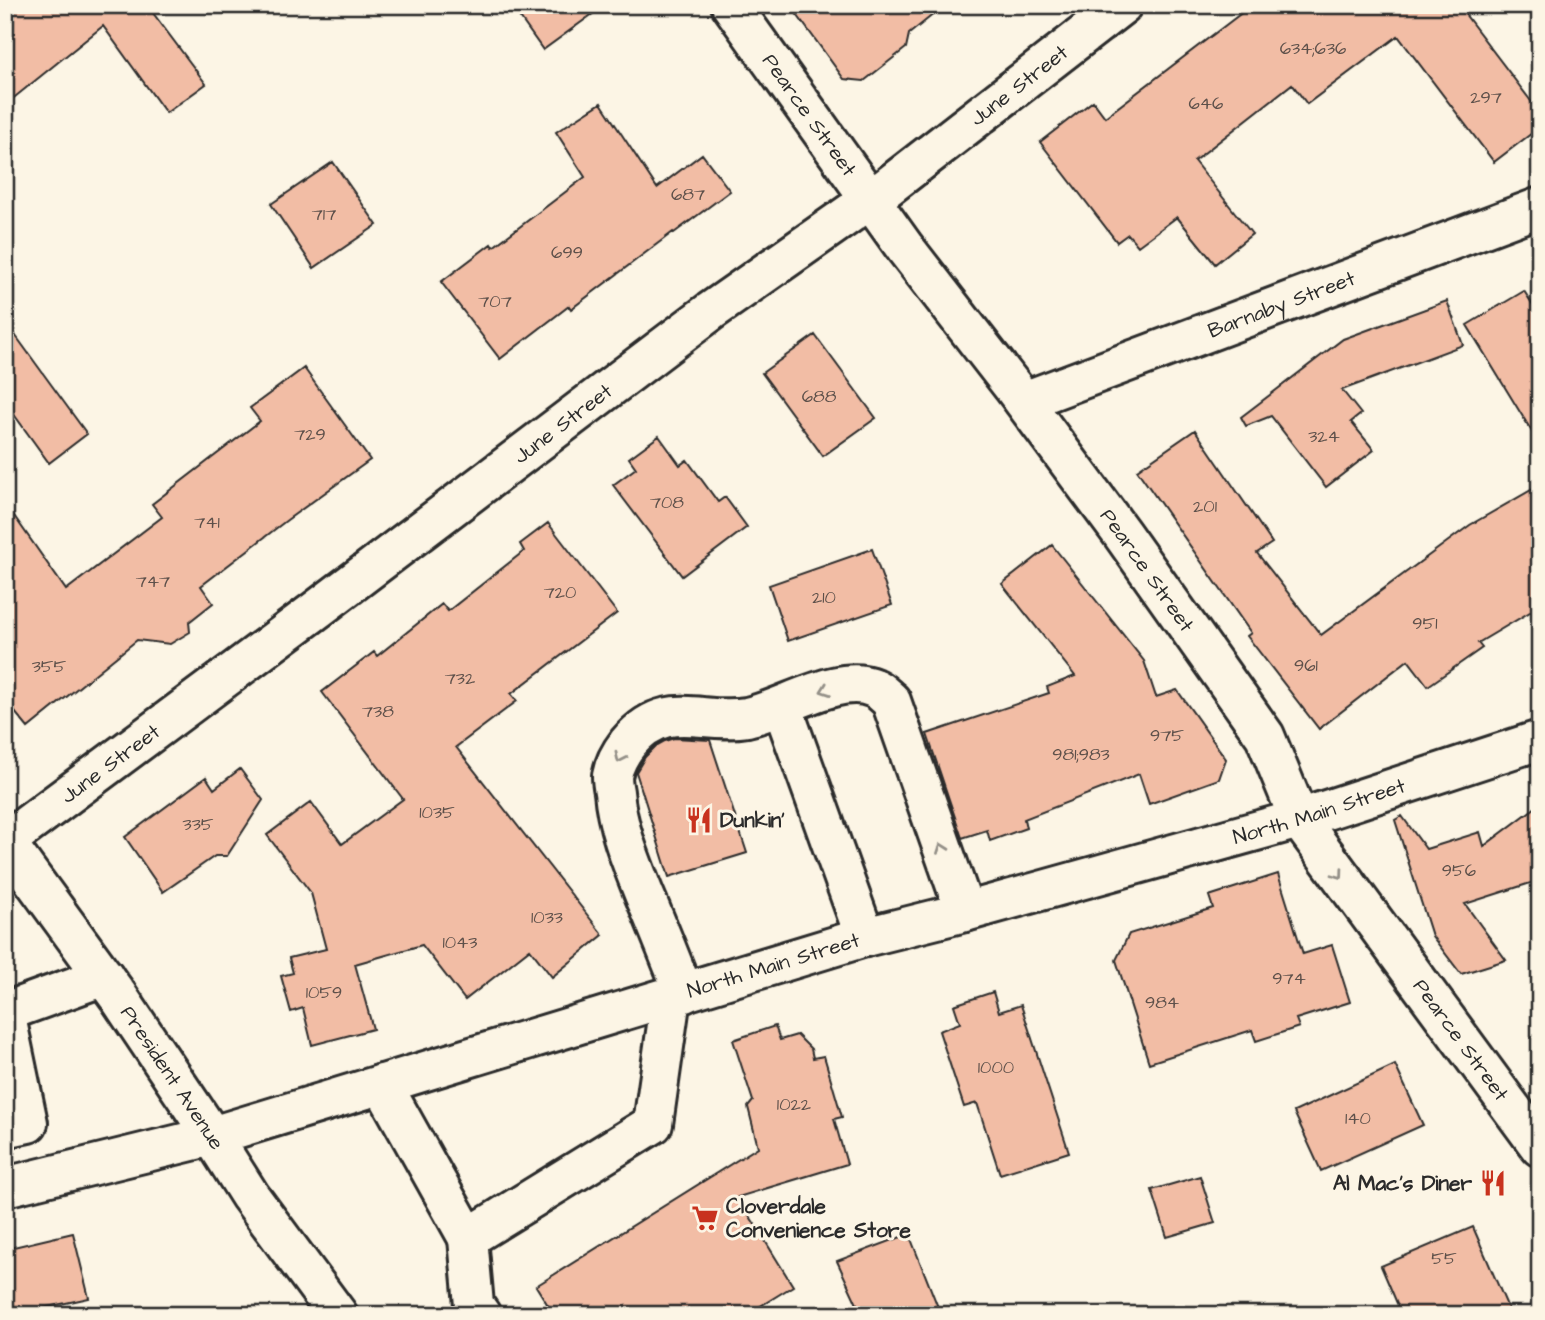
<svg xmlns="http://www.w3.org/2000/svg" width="1545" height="1320" font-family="'Architects Daughter',sans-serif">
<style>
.building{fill:#f2bda5;stroke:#2b2b2b;stroke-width:2}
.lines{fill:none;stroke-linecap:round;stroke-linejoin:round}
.minor-casing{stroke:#2b2b2b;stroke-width:44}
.major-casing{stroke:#2b2b2b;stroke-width:44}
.minor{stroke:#fcf5e5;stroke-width:38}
.major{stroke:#fcf5e5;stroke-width:38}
.oneway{stroke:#949088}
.labels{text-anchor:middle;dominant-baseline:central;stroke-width:6;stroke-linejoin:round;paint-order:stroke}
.number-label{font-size:18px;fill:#5d504a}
.street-label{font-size:21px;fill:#2b2b2b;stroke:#fcf5e5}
.poi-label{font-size:21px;font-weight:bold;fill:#2b2b2b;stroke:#fcf5e5;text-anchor:start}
</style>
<rect width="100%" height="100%" fill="#fcf5e5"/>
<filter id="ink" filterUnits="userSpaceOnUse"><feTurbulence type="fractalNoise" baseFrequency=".0143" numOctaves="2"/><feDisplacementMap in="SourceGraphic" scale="14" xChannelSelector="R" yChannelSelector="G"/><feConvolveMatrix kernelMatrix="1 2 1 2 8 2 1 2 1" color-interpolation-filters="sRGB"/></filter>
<g filter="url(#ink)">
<path class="building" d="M5,5h142l59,79 -40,29 -63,-87 -98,79z
M511,5h94l-62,45z
M790,5h155l-36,29 -3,14 -42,33 -20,-2z
M1252,5h206l82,108v14l-46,35 -96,-126 -91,68 -15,-20 -98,77 58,73 -37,30 -38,-47 -39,29 -10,-12 -11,8 -77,-100 53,-41 12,16z
M601,103l56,85 45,-34 28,37 -56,42 -1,-1 -102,77 -2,-3 -69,53 -59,-77 50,-38 2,3 92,-70 -29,-45z
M333,162l44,63 -63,43 -43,-64z
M1524,291l16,25v129l-73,-120z
M1447,301l16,44 -121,45 19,24 -10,8 23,28 -48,37 -55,-71 -25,10 -5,-9 102,-78z
M5,321l82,113 -38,29 -44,-61z
M815,335l61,83 -53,38 -61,-83z
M304,368l66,92 -83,60 -86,66 12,17 -24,19 1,10 -20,12 -33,-4 -109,88 -23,-28v-197l61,87 96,-73 -10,-13 108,-83 -10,-13z
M1195,430l77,113 -15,10 64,82 149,-110 70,-40v121l-62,37 4,5 -54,38 -20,-26 -89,69 -72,-93 4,-3 -114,-163z
M659,436l21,29 7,-5 31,42 7,-5 22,30 -65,49 -69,-91 23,-17 -7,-10z
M548,523l69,90 -106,81 6,7 -61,46 147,188 -51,42 -22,-28 -65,51 -43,-55 -67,19 18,65 -61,16 -9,-37 -12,4 -10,-36 12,-3 -4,-15 37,-9 -15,-56 -44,-58 44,-33 31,42 61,-45 -81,-107 52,-40 3,4 65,-52 6,7 76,-60 -4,-7z
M1052,545l92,116 12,36 21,-7 49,69 -7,20 -70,25 -10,-30 -115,45 2,9 -36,13 -3,-11 -25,8 -35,-104 122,-41 -2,-6 28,-11 -73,-92z
M872,549l20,56 -104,36 -19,-56z
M674,738l36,2 37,113 -78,24 -33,-105 9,-15 11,-11 9,-5z
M240,769l23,31 -36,56h-12l-52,36 -38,-55 81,-60 8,12z
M1540,804v76l-75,24 41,56 -45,14 -29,-38 -37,-116 7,-4 24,33 54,-17 4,14z
M1278,874l25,80 29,-9 18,57 -54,17 3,8 -43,14 -4,-11 -103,33 -33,-103 13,-26 84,-26 -4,-12z
M993,992l6,20 22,-7 48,147 -69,22 -23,-71 -13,4 -25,-76 21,-8 -6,-18z
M775,1026l5,14 17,-5 14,14 2,9 11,-2 18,61 -8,2 13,45 -109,33 55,89 -47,29h-192l-18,-29 222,-139 -10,-40 5,-6 -20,-61z
M1395,1065l28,60 -102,46 -27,-59z
M1200,1176l15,47 -48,14 -15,-47z
M1473,1227l38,88h-109l-21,-49z
M73,1233l16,65 -79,17 -5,-19v-47z
M909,1234l32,81h-79l-25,-54z"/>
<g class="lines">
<g class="minor-casing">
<g id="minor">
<path id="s1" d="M731,5l174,243 108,139 109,147 143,202 34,83 241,328"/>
<path id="s2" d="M1024,401l516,-194"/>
<path d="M782,706l83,231"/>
<path id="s3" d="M6,841l313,-233 392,-297 174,-122 237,-184"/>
<path d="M684,993c-13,-33 -26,-66 -40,-99 -13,-33 -27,-66 -30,-102 -1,-5 -2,-11 -2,-16 2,-11 9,-24 16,-33 39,-46 72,-18 119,-26 36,-7 92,-45 127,-29 6,2 12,9 17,13l74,211"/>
<path d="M382,1084l86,154 185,-114 18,-127"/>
<path d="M5,1128l23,-5 -23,-111 99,-36"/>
<path d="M468,1238l6,67 7,10"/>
</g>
</g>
<g class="major-casing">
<g id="major">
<path id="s4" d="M5,841l113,155 94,140 38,60 88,119"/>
<path id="s5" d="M5,1187l207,-51 653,-199 100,-25 334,-93 241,-79"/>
</g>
</g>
<use href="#minor" class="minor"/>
<use href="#major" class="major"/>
</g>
<defs><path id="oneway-chevron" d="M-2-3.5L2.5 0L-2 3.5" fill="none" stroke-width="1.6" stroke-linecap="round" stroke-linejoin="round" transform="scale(1.75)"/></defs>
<g class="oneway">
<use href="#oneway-chevron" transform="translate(825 690) rotate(160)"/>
<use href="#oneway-chevron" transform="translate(620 758) rotate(115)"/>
<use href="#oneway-chevron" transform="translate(942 848) rotate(-110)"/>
<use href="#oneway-chevron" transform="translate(1339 874) rotate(54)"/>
</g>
</g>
<defs>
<g id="restaurant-bare" transform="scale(2.1)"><path d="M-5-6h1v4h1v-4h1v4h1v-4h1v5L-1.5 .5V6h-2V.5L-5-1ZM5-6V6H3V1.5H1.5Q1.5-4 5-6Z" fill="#c8321e" stroke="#fcf5e5" stroke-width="2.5" paint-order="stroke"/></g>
<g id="supermarket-bare" transform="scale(2.1)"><path d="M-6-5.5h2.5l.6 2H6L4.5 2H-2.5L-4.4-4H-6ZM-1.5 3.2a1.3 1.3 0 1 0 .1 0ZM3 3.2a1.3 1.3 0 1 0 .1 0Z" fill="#c8321e" stroke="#fcf5e5" stroke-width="2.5" paint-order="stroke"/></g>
</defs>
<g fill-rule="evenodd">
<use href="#restaurant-bare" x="699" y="820"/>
<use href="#restaurant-bare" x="1493" y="1183"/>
<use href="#supermarket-bare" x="705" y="1218"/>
</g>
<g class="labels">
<g class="number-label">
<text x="1313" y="48">634;636</text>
<text x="1486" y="97">297</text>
<text x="1206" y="103">646</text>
<text x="688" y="194">687</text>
<text x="324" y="214">717</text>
<text x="567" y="252">699</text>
<text x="495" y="301">707</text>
<text x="819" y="396">688</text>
<text x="310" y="434">729</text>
<text x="1324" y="436">324</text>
<text x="667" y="502">708</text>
<text x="1205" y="506">201</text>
<text x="207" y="522">741</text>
<text x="153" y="581">747</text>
<text x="560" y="592">720</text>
<text x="824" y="597">210</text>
<text x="1425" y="623">951</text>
<text x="1306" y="665">961</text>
<text x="49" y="666">355</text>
<text x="460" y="678">732</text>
<text x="378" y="711">738</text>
<text x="1167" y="735">975</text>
<text x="1081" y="754">981;983</text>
<text x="437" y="812">1035</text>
<text x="198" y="824">335</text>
<text x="1459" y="870">956</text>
<text x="547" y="917">1033</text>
<text x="460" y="942">1043</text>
<text x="1289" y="978">974</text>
<text x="324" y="992">1059</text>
<text x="1162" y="1002">984</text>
<text x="996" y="1067">1000</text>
<text x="794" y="1104">1022</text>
<text x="1358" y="1118">140</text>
<text x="1444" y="1258">55</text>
</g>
<g class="street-label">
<text stroke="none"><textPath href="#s3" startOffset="1264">June Street</textPath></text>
<text stroke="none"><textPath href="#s1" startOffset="135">Pearce Street</textPath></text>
<text stroke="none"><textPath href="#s2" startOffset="275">Barnaby Street</textPath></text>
<text stroke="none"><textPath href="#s3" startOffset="696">June Street</textPath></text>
<text stroke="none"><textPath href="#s1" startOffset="702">Pearce Street</textPath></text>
<text stroke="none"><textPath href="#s3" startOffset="130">June Street</textPath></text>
<text stroke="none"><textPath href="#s5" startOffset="1367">North Main Street</textPath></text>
<text stroke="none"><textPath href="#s5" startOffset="800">North Main Street</textPath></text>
<text stroke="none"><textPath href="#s1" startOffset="1269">Pearce Street</textPath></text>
<text stroke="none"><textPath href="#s4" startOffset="290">President Avenue</textPath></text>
</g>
<g class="poi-label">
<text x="720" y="820">Dunkin'</text>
<text x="1472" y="1183" text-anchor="end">Al Mac's Diner</text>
<text x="726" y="1206">Cloverdale<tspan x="726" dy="24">Convenience Store</tspan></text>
</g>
</g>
<rect width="1545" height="1320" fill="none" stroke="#fcf5e5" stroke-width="28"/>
<rect x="14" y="14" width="1517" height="1292" fill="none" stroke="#2b2b2b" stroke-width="2.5" filter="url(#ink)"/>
</svg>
